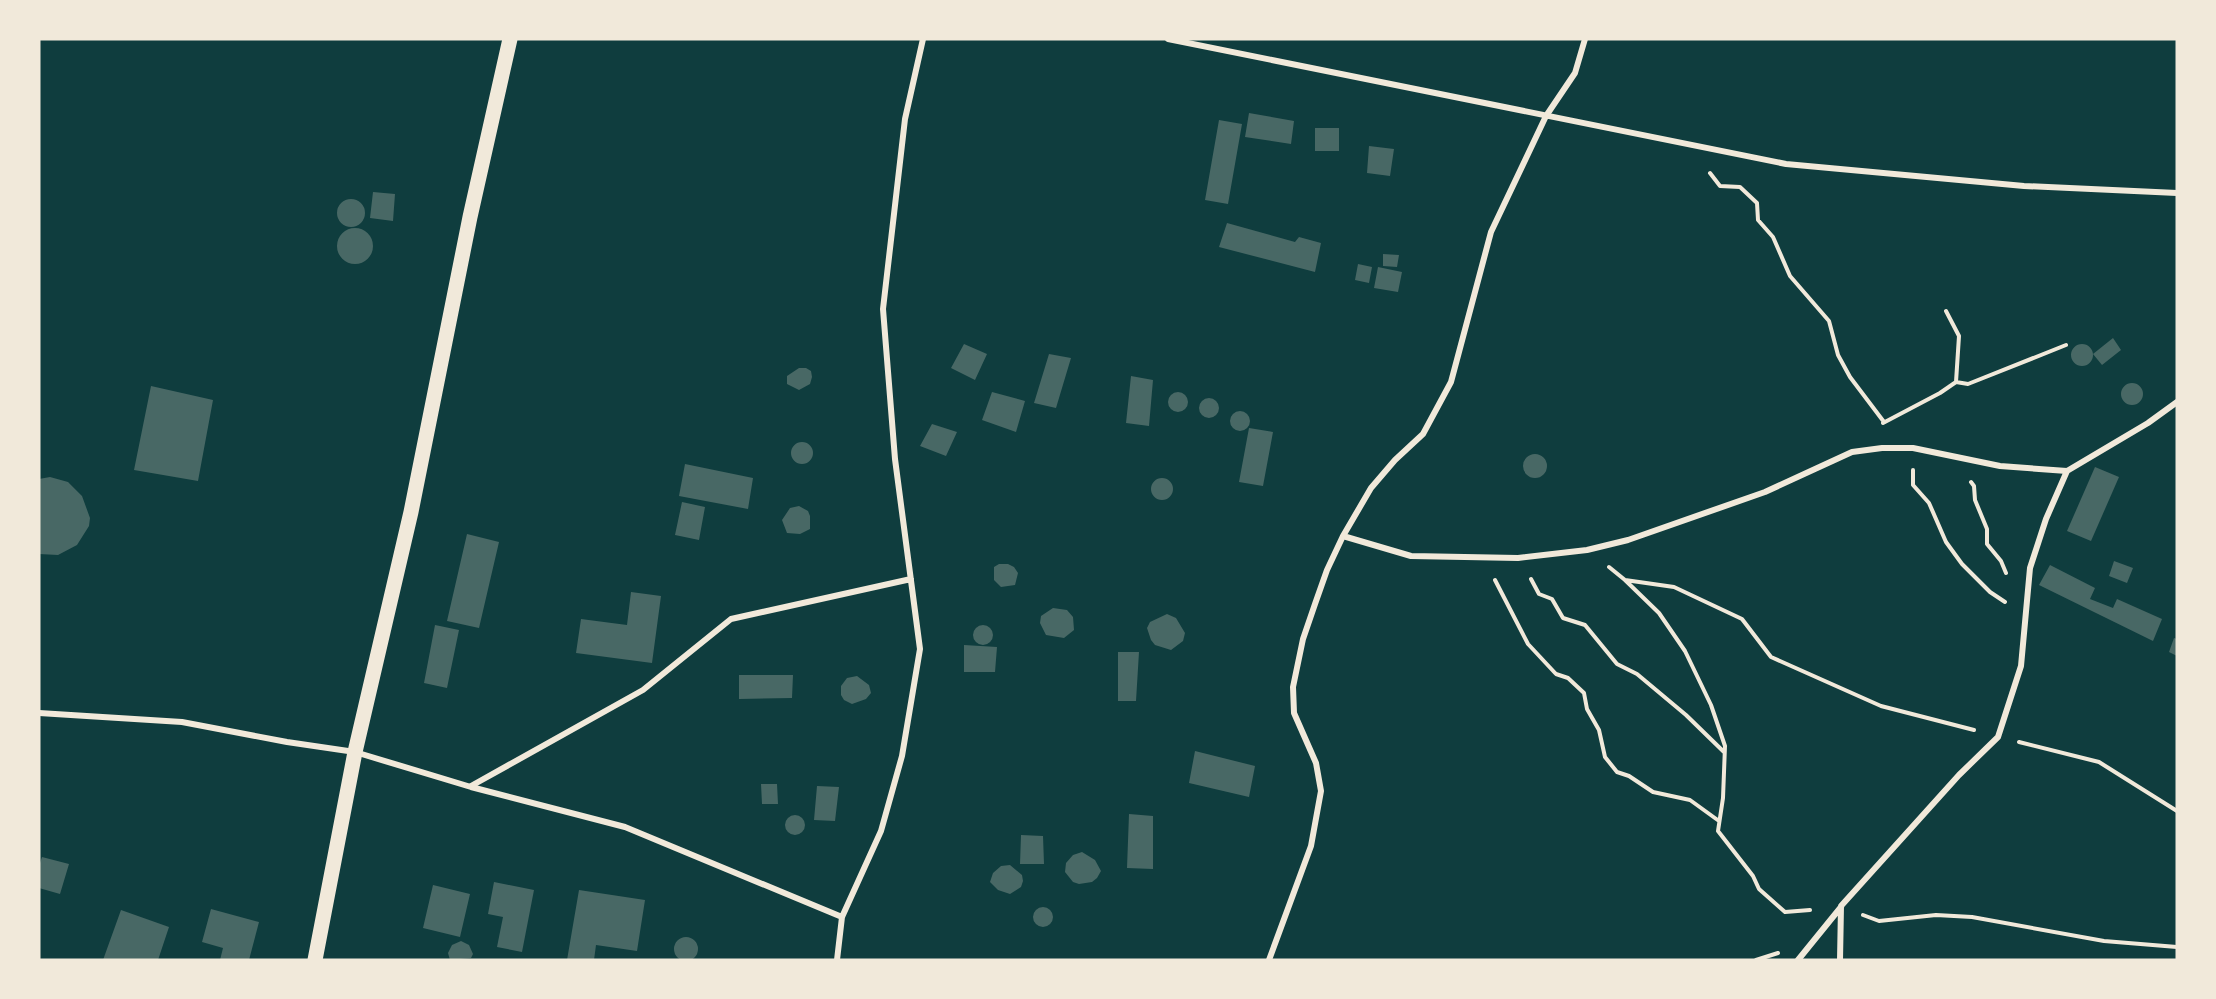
<svg xmlns="http://www.w3.org/2000/svg" width="2216" height="999" font-family="'Titillium Web',sans-serif">
<style>
.building{fill:#486865}
.lines{fill:none;stroke-linecap:round;stroke-linejoin:round}
.path{stroke:#f1e9da;stroke-width:4}
.minor{stroke:#f1e9da;stroke-width:6}
.primary{stroke:#f1e9da;stroke-width:15}
</style>
<rect width="100%" height="100%" fill="#0f3d3e"/>
<path class="building" d="M1249,113l45,8 -3,23 -46,-7z
M1219,120l23,4 -14,80 -23,-4z
M1315,128h24v23h-24z
M1369,146l25,3 -4,27 -23,-3z
M373,192l22,2 -2,27 -23,-3z
M337 213a14 14 0 1 1 28 0a14 14 0 1 1-28 0Z
M1227,223l68,19 4,-5 22,6 -6,29 -96,-25z
M337 246a18 18 0 1 1 36 0a18 18 0 1 1-36 0Z
M1383,254l16,1 -2,12 -14,-1z
M1358,264l14,3 -3,16 -14,-3z
M1378,267l24,5 -4,20 -24,-4z
M2113,338l8,12 -19,15 -9,-11z
M2071 355a11 11 0 1 1 22 0a11 11 0 1 1-22 0Z
M964,344l23,10 -12,26 -24,-12z
M1049,354l22,4 -15,50 -22,-5z
M799,368h7l5,3 1,6 -2,7 -11,6 -12,-6v-8z
M1131,376l22,4 -4,46 -23,-3z
M2121 394a11 11 0 1 1 22 0a11 11 0 1 1-22 0Z
M151,386l62,14 -15,81 -64,-11z
M1168 402a10 10 0 1 1 20 0a10 10 0 1 1-20 0Z
M992,392l33,9 -9,31 -34,-12z
M1199 408a10 10 0 1 1 20 0a10 10 0 1 1-20 0Z
M1230 421a10 10 0 1 1 20 0a10 10 0 1 1-20 0Z
M932,424l25,8 -11,24 -26,-10z
M1249,428l24,4 -10,54 -24,-4z
M791 453a11 11 0 1 1 22 0a11 11 0 1 1-22 0Z
M1523 466a12 12 0 1 1 24 0a12 12 0 1 1-24 0Z
M685,464l68,14 -5,31 -69,-13z
M2095,467l24,10 -28,64 -24,-10z
M50,477l18,5 14,14 8,22 -1,8 -12,19 -19,10 -19,-1v-75z
M1151 489a11 11 0 1 1 22 0a11 11 0 1 1-22 0Z
M682,502l23,5 -6,33 -24,-5z
M799,506l9,5 2,5v13l-10,5 -13,-1 -5,-13 8,-12z
M467,534l32,8 -20,86 -32,-7z
M2114,561l19,7 -6,15 -18,-7z
M999,564h9l6,3 4,6 -3,12 -14,2 -7,-7v-13z
M2050,565l45,23 -5,11 23,9 4,-9 45,20 -9,22 -114,-56z
M631,592l30,4 -9,67 -76,-10 5,-34 46,6z
M1053,608l14,2 6,7 1,13 -10,8 -18,-3 -6,-12 1,-7z
M1167,614l9,4 9,15 -2,8 -12,9 -16,-5 -4,-5 -4,-12 3,-6z
M973 635a10 10 0 1 1 20 0a10 10 0 1 1-20 0Z
M435,625l24,5 -12,58 -23,-5z
M2174,638l3,1v17l-8,-4z
M964,645l33,2 -2,25h-31z
M1118,652h21l-3,49h-18z
M739,675h54l-1,23 -53,1z
M857,676l12,9 2,8 -5,6 -14,5 -8,-4 -3,-5v-9l6,-8z
M1195,751l60,15 -6,31 -60,-14z
M761,784h16l1,20h-16z
M817,786l22,1 -4,34 -21,-1z
M1129,814l24,2v53l-26,-1z
M785 825a10 10 0 1 1 20 0a10 10 0 1 1-20 0Z
M1021,835l22,1 1,28h-24z
M1082,852l13,8 6,11 -4,7 -5,4 -13,2 -6,-2 -8,-10 1,-9 7,-8z
M42,857l27,7 -9,30 -21,-6v-22z
M1010,865l12,10 1,6 -2,6 -11,7 -12,-4 -8,-8 3,-9 8,-7z
M494,882l40,8 -12,62 -25,-5 6,-30 -15,-3z
M433,885l37,9 -10,43 -37,-9z
M579,890l66,10 -8,51 -41,-6 -2,15h-27z
M1033 917a10 10 0 1 1 20 0a10 10 0 1 1-20 0Z
M211,909l48,13 -10,38h-29l3,-12 -21,-6z
M121,910l48,17 -11,33h-55z
M674 949a12 12 0 1 1 24 0a12 12 0 1 1-24 0Z
M461,941l8,4 4,9 -2,4 -21,2 -2,-7 4,-8z"/>
<g class="lines">
<path class="path" d="M1710,173l10,13 20,1 17,16 1,17 15,17 17,39 39,45 9,34 12,22 34,45
M1956,382l12,2 98,-39
M1883,423l57,-30 16,-11 3,-46 -13,-25
M1913,470v15l16,18 17,39 16,22 28,28 15,10
M1971,482l3,4 1,14 12,29v15l14,17 5,12
M1609,567l16,13 49,7 68,32 29,38 110,49 93,24
M1531,579l8,15 13,5 11,19 22,7 32,39 20,10 49,41 38,37
M1495,580l33,64 28,30 12,4 16,15 3,16 12,21 6,27 12,15 12,4 24,16 37,8 29,21
M1625,580l34,33 26,38 26,54 14,41 -2,52 -5,33 35,45 6,13 26,23 25,-2
M2019,742l80,20 78,49
M1863,915l16,6 57,-6 36,2 132,24 73,6
M1756,960l22,-7"/>
<path class="minor" d="M1168,39l618,125 238,22 153,7
M1343,536l68,20 107,2 69,-8 41,-10 137,-48 87,-40 30,-4h31l87,18 67,5 81,-48 29,-21
M39,713l143,9 105,20 68,10 116,35 154,40 217,90 -5,43
M471,786l172,-96 88,-71 180,-40
M842,917l39,-86 21,-75 18,-107 -25,-190 -12,-150 22,-190 18,-80
M1269,960l42,-114 10,-55 -5,-28 -22,-50 -1,-26 10,-48 12,-35 12,-34 16,-34 28,-48 24,-28 28,-26 28,-52 40,-150 55,-116 29,-43 10,-34
M1798,960l43,-53
M1840,960l1,-54 118,-131 39,-38 23,-71 9,-98 16,-49 21,-48"/>
<path class="primary" d="M315,960l40,-208 56,-240 59,-295 40,-178"/>
</g>
<rect width="2216" height="999" fill="none" stroke="#f1e9da" stroke-width="81"/>
</svg>
